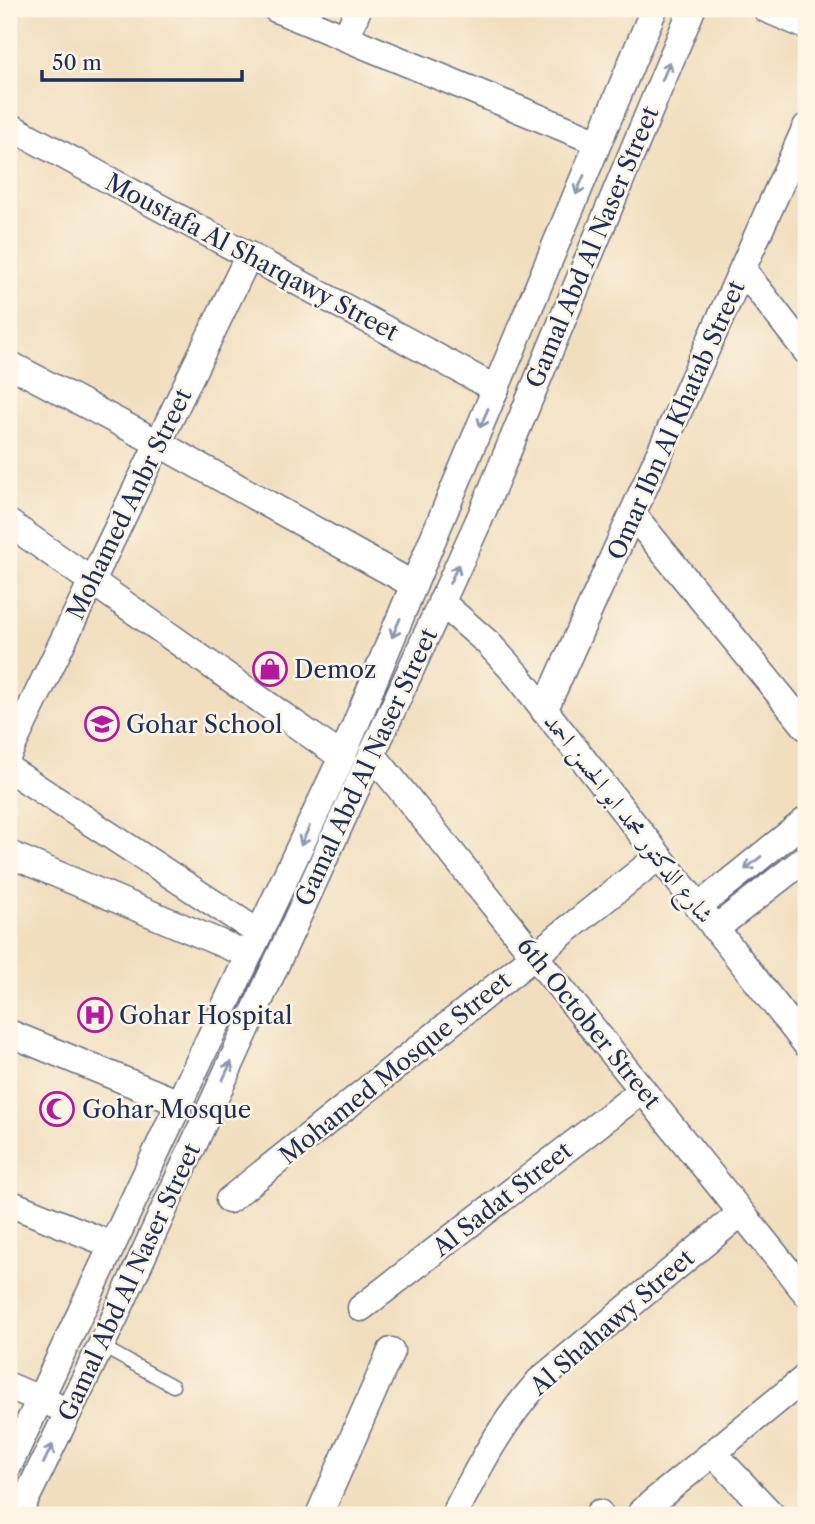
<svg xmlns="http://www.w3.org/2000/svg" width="815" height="1524" font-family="'Libre Caslon Text',Amiri,serif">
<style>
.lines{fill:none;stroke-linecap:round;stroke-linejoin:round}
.service-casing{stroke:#666c80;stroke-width:15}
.minor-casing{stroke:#666c80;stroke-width:29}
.service{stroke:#fff;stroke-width:12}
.minor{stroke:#fff;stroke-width:26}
.oneway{stroke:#8d97ae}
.labels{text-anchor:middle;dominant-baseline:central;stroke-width:5;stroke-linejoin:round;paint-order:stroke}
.street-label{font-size:24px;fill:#1b2f5e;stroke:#fcf5e5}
.poi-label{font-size:24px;fill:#1b2f5e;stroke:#fcf5e5;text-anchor:start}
</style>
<rect width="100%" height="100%" fill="#fcf5e5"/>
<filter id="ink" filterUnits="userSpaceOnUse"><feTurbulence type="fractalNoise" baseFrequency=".0143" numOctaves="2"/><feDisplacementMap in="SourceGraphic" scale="14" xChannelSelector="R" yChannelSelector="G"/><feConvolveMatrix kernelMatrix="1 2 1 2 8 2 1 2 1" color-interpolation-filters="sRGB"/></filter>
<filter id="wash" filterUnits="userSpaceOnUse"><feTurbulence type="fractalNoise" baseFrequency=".00686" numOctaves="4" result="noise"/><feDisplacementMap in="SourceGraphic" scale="28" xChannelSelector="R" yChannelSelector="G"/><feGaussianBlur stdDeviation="1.57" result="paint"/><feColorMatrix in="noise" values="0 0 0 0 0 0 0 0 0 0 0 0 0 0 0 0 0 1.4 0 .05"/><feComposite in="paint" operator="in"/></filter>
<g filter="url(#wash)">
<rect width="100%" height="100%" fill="#f1debe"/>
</g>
<g filter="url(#ink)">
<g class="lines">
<g class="service-casing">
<path id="service" d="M101,1346l72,40"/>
</g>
<g class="minor-casing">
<path id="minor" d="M276,9l322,133
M766,9l40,17
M347,36l11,-27
M9,126l487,263
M743,270l63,81
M9,364l149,79 256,142
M634,516l172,211
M9,523l333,234
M441,602l47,41 30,33 288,368
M544,711l262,-584
M9,753l240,-498
M372,754l434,539
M9,769l250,164
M9,854l240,101
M698,907l108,-87
M715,929l91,-71
M9,1033l170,70
M229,1200l429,-343
M9,1203l103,42
M361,1308l282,-218
M9,1386l45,19
M713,1453l59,62
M9,1465l333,-708 312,-748
M642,1511l164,-134
M18,1515l96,-196 366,-801 212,-509
M319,1515l72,-164
M454,1515c26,-51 47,-91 85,-134l202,-168
M598,1515l1,-2"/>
</g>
<use href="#service" class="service"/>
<use href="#minor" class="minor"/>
</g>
<defs><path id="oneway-shaft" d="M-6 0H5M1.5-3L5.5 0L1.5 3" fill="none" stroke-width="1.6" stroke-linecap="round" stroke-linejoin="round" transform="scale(1.75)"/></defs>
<g class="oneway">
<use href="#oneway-shaft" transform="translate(666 71) rotate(-67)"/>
<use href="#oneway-shaft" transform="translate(580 185) rotate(113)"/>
<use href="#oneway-shaft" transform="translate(484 418) rotate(113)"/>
<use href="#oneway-shaft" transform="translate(454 574) rotate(-65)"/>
<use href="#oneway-shaft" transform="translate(396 628) rotate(113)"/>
<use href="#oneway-shaft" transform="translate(305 836) rotate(115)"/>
<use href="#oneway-shaft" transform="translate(753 863) rotate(141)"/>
<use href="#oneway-shaft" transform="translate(227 1071) rotate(-65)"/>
<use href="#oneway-shaft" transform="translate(48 1454) rotate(-64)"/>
</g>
</g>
<defs>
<g id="shop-ring" transform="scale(1.75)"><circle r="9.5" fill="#fcf5e5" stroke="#b5179e" stroke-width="1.5"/><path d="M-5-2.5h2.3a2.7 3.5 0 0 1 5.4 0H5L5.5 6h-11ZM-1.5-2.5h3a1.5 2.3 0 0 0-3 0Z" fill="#b5179e"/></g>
<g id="school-ring" transform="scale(1.75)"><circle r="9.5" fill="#fcf5e5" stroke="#b5179e" stroke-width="1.5"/><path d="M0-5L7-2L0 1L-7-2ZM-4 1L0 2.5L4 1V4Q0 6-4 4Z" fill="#b5179e"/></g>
<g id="hospital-ring" transform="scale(1.75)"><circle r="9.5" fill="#fcf5e5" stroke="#b5179e" stroke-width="1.5"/><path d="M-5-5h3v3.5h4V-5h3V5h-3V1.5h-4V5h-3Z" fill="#b5179e"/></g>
<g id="mosque-ring" transform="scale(1.75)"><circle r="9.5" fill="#fcf5e5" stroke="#b5179e" stroke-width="1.5"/><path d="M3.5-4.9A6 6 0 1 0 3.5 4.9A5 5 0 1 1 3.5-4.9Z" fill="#b5179e"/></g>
</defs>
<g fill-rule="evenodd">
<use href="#shop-ring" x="270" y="669"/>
<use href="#school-ring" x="102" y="724"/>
<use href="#hospital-ring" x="95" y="1015"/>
<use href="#mosque-ring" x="57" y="1109"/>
</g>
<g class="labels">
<g class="street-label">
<text transform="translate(592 247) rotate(-67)">Gamal Abd Al Naser Street</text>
<text transform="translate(252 257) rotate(28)">Moustafa Al Sharqawy Street</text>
<text transform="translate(676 420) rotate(-66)">Omar Ibn Al Khatab Street</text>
<text transform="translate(129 504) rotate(-64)">Mohamed Anbr Street</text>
<text transform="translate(366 767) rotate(-65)">Gamal Abd Al Naser Street</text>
<text transform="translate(629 818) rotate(52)">شارع الدكتور محمد ابو الحسن احمد</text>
<text transform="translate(589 1023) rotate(51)">6th October Street</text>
<text transform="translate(395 1068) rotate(-39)">Mohamed Mosque Street</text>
<text transform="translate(502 1199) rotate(-38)">Al Sadat Street</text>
<text transform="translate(129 1282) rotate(-65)">Gamal Abd Al Naser Street</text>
<text transform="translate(612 1322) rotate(-41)">Al Shahawy Street</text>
</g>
<g class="poi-label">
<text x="294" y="669">Demoz</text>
<text x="126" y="724">Gohar School</text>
<text x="119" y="1015">Gohar Hospital</text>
<text x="82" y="1109">Gohar Mosque</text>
</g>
</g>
<rect width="815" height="1524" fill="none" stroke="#fcf5e5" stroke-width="35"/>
<path d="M42 70v10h200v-10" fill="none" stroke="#1b2f5e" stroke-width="3.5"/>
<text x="52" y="70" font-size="21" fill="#1b2f5e" stroke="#fcf5e5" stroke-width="5" paint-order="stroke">50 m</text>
</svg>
